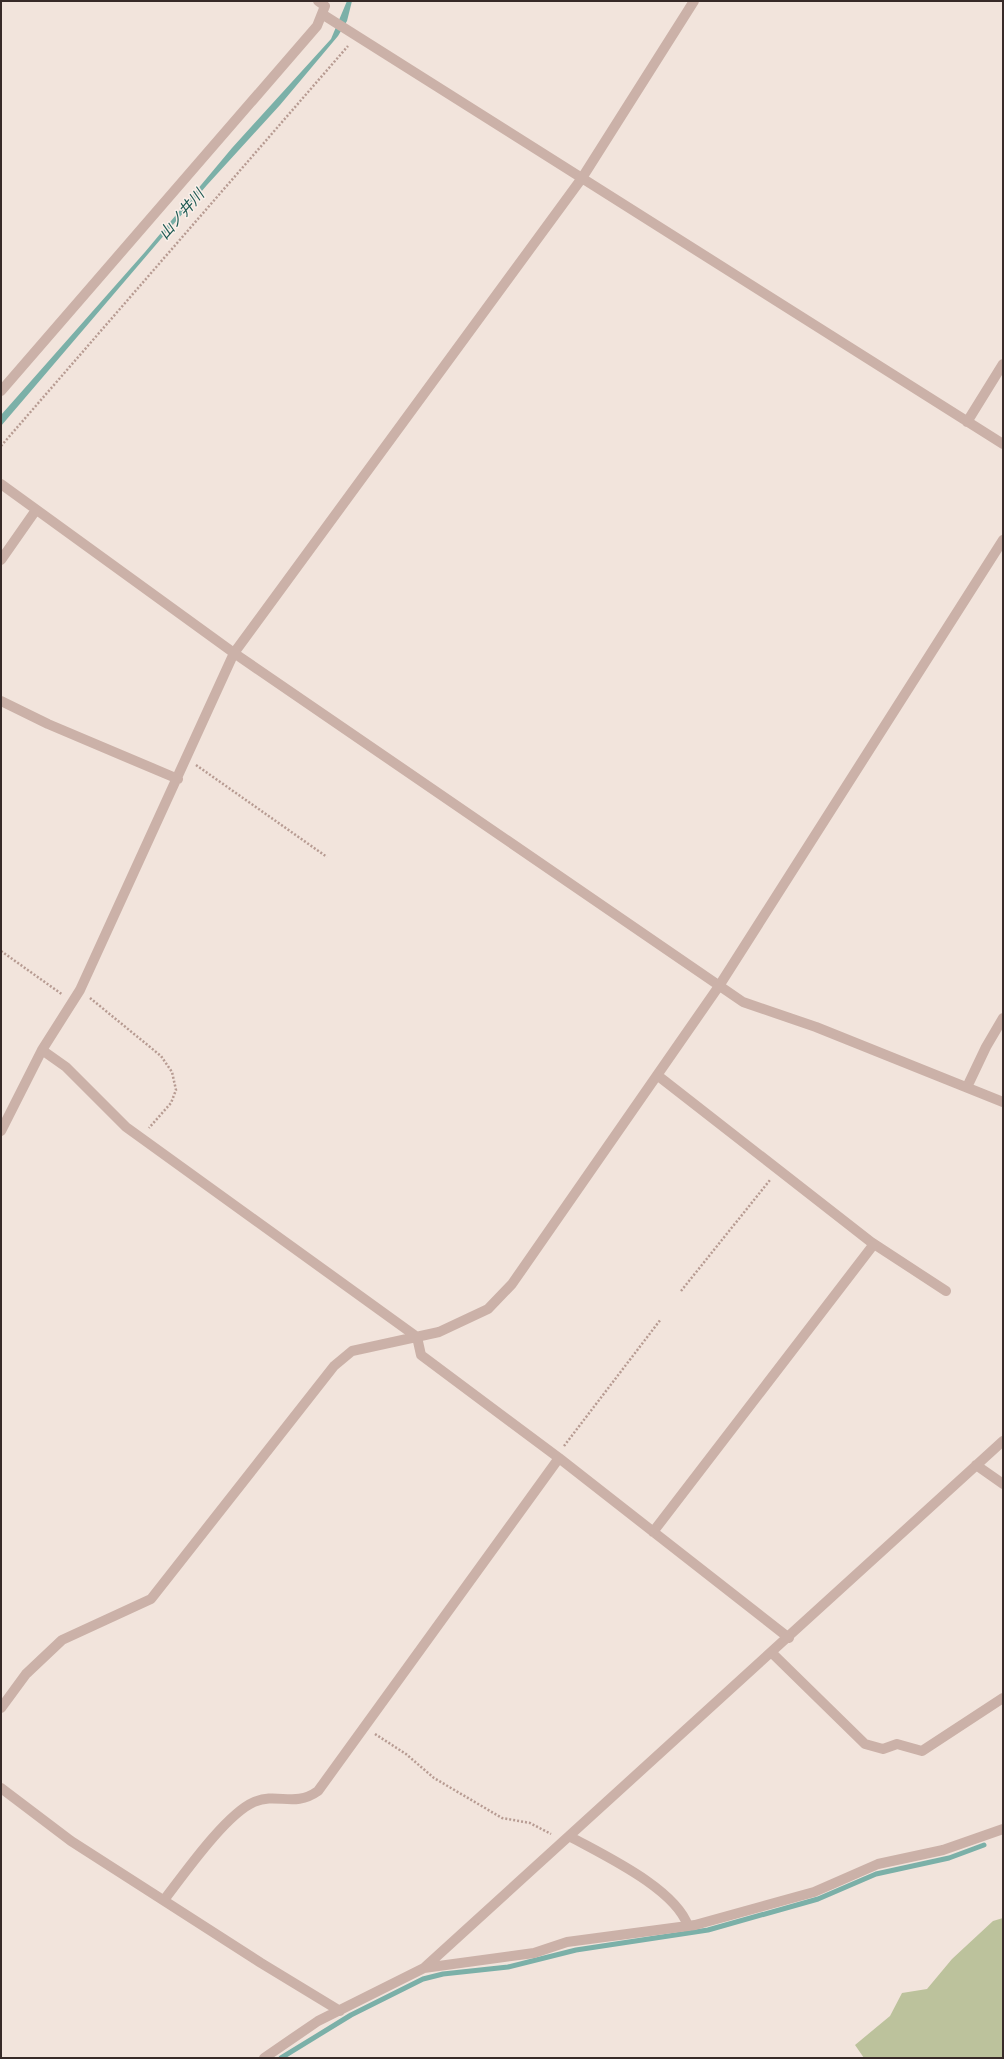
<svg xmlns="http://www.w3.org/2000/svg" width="1004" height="2059" font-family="Inter,'Noto Sans JP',sans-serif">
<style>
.green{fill:#bcc29c}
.water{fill:#7bb0a8}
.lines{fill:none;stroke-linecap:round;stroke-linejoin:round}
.stream{stroke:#7bb0a8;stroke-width:5}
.path{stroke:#b79b92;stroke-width:2.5;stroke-dasharray:2 2;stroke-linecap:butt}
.street{stroke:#cbb1a8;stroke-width:10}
.labels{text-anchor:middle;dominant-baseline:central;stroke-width:3;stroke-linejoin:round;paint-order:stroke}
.water-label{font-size:15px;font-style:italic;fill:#1d5952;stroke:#faefe9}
</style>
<rect width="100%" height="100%" fill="#f2e4dc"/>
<path class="green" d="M1003,1918v140h-139l-9,-13 35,-29 12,-23 25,-4 25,-30 41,-38z"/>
<path class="water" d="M347,1h5l-5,20 -9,15 -58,69 -73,80 -206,241v-11l144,-163 87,-104 99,-109z"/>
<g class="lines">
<path class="stream" d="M281,2058l70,-43 72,-36 20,-5 65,-7 68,-17 132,-20 110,-31 58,-25 73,-16 35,-13"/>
<path class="path" d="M1,446l347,-400
M196,765l131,92
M1,951l62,44
M90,998l71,58 11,16 4,18 -5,13 -22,25
M681,1291l89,-111
M564,1446l97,-127
M375,1734l31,20 28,24 68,40 28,5 21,11"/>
<path class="street" d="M322,14l681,430
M1,391l316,-365 8,-20 -7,-5
M967,422l36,-58
M1,484l233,169 509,349 73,25 187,75
M1,560l35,-50
M1,701l47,23 130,55
M42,1050l24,17 60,60 291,210 4,18 138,103 230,180
M657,1075l214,167 75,49
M967,1087l19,-40 17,-29
M1,1131l41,-81 38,-60 154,-337 348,-475 112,-177
M976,1465l27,19
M653,1532l221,-288
M772,1653l93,91 18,5 14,-5 25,7 81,-53
M1,1708l25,-34 36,-34 89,-41 183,-233 18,-15 87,-19 49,-23 24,-25 207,-298 284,-446
M1,1788l70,53 190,122 79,48
M569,1836c34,19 106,52 119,90
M164,1900c20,-26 62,-86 90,-98 24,-10 40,6 64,-11l241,-333
M424,1968l110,-15 33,-11 128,-17 119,-33 64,-28 65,-14 60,-21
M264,2058l54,-37 106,-53 579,-527"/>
</g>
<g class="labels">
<g class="water-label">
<text transform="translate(181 214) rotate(-49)">山ノ井川</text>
</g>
</g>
<rect width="1004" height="2059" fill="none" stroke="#372a28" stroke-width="4"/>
</svg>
